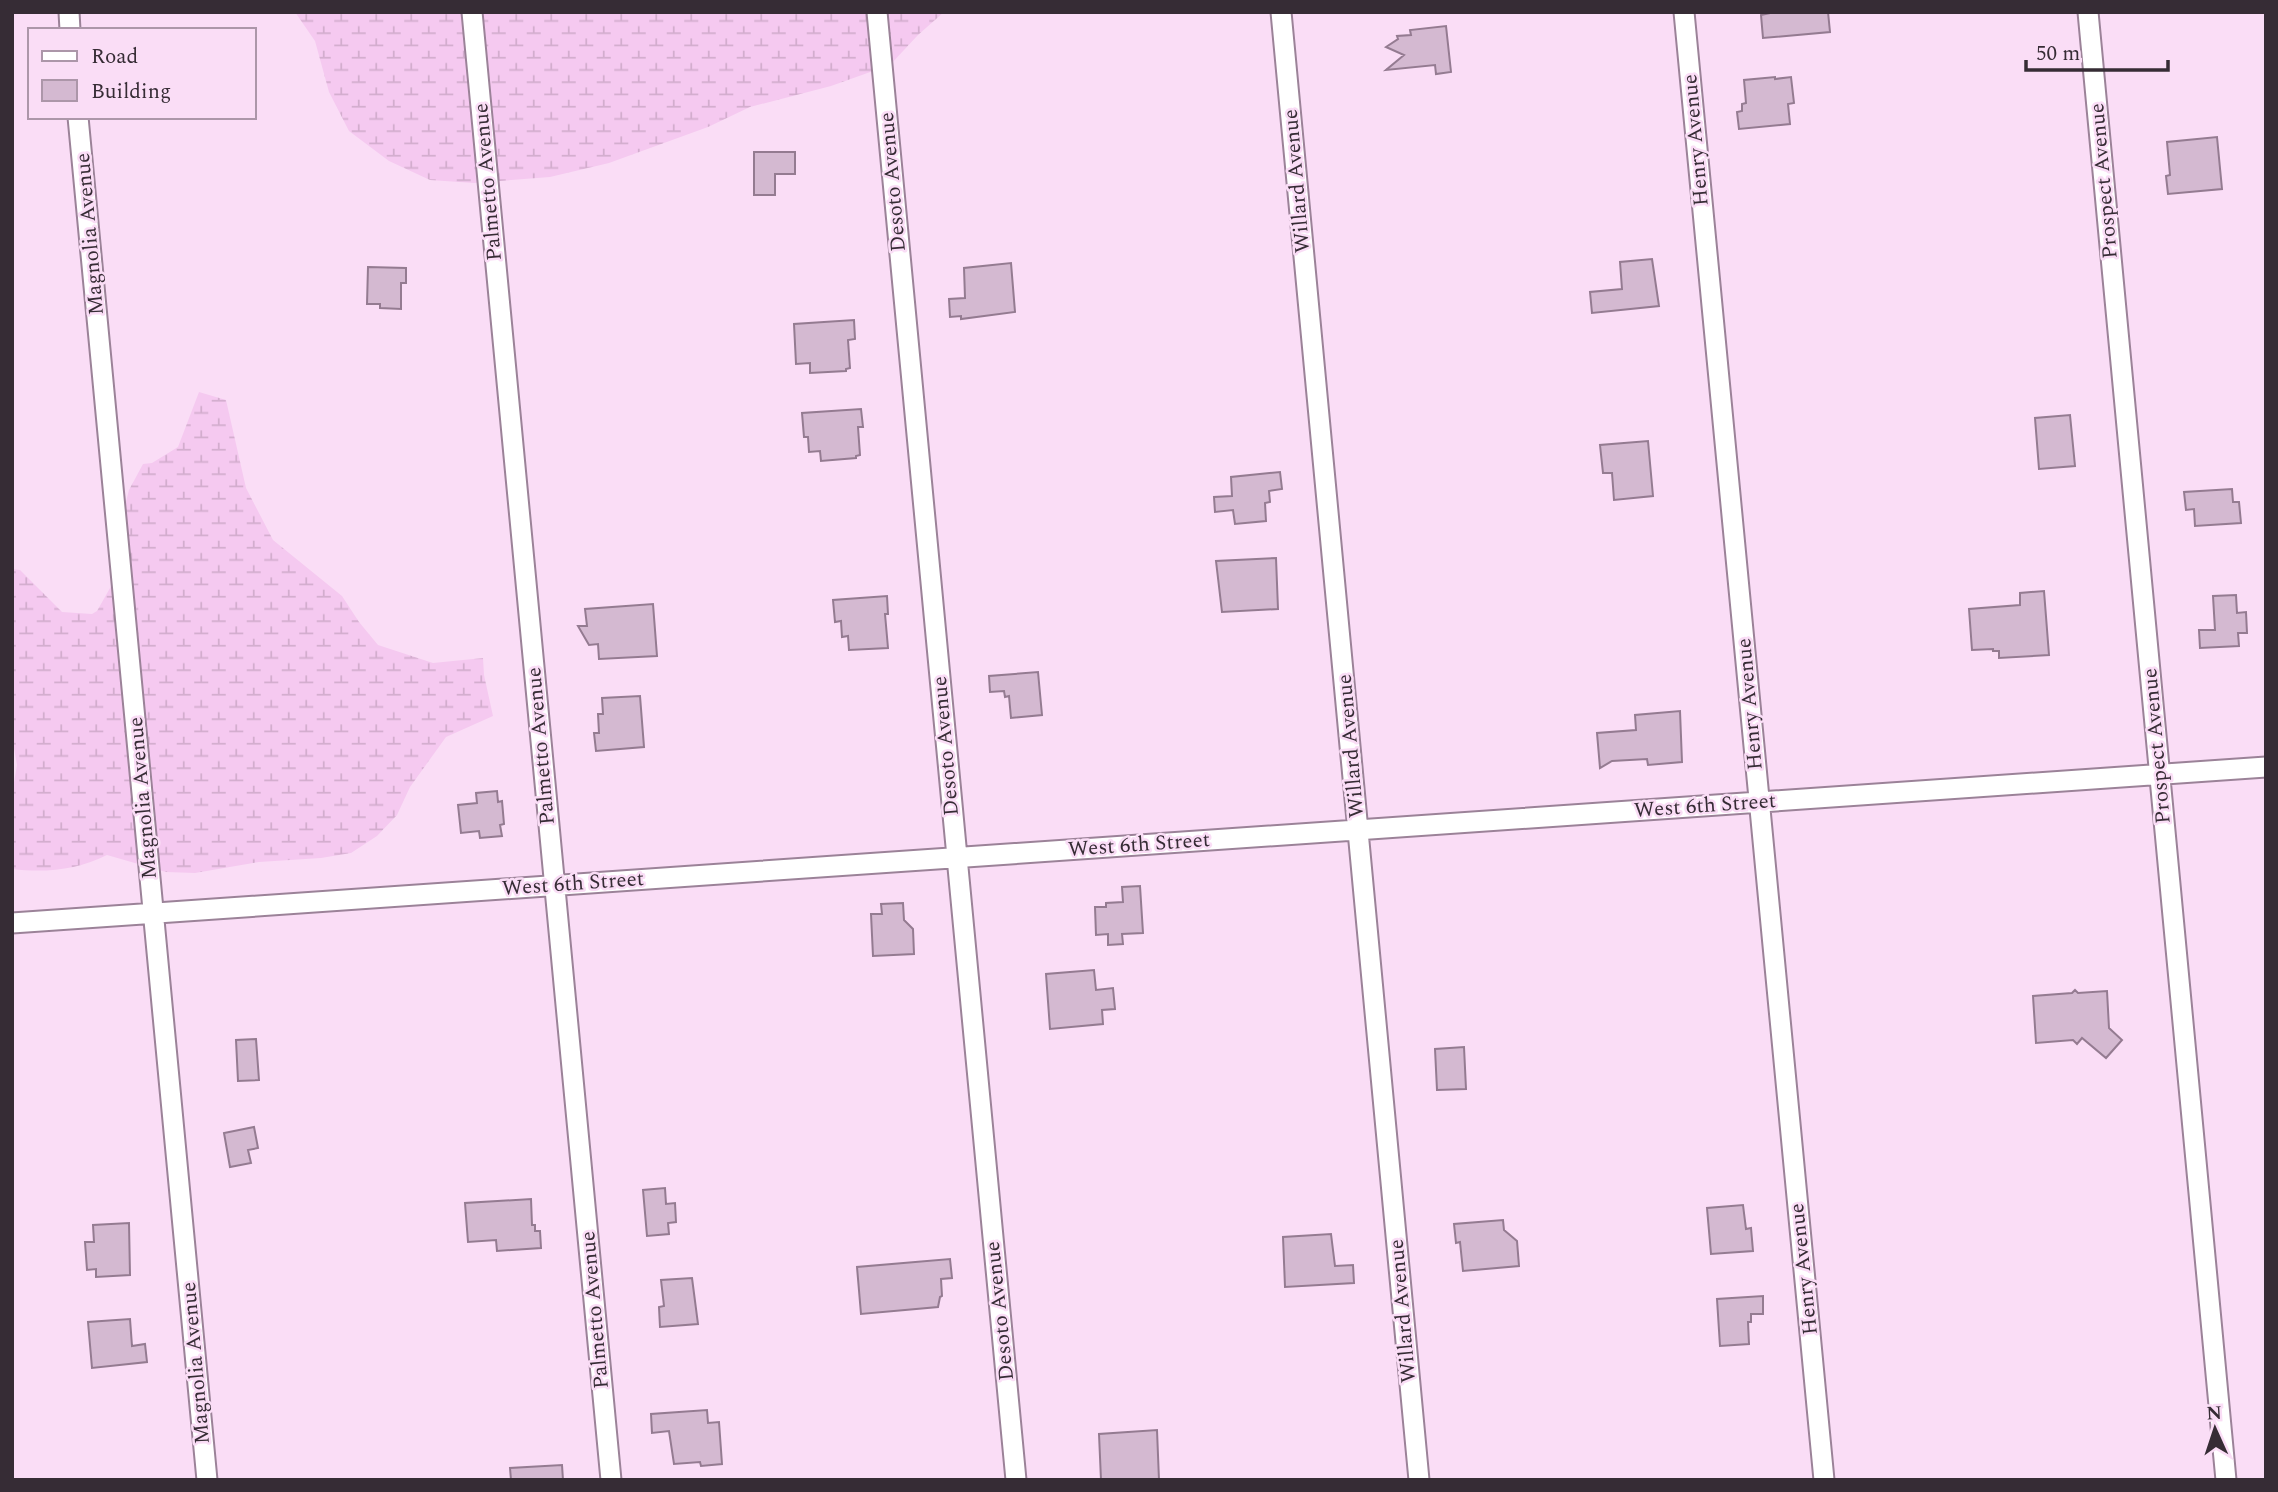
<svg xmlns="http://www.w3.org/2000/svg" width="2278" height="1492" font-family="Spectral,serif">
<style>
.wetland{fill:url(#wetland-marsh)}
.building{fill:#d4b9d1;stroke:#947b91;stroke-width:2}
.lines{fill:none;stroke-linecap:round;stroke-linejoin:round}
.minor-casing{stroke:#9b8298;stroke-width:23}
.minor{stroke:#fff;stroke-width:19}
.labels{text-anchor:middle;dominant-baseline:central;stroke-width:5;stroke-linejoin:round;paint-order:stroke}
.street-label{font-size:21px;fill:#362c35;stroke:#faddf6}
</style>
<defs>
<pattern id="wetland-marsh" width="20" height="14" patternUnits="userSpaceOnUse" patternTransform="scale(1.75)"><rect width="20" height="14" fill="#f5c9f0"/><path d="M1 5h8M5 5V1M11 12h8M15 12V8" fill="none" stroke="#d3adce"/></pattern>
</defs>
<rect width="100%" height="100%" fill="#faddf6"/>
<path class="wetland" d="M295,12h649l-26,23 -28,30 -59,21 -81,21 -42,20 -99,36 -59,14 -76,6 -44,-3 -41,-19 -40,-30 -20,-39 -14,-51z
M199,392l27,8 20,88 27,52 69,56 17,26 19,23 55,18 50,-5 1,17 9,41 -47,21 -36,50 -13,28 -20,21 -26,17 -30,5 -62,4 -64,11 -29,-1 -59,-17c-29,15 -62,18 -95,14v-75l5,-29 -5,-28v-168l8,1 42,42 30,2 5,-3 17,-30 8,-64 7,-27 14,-26 9,-1 26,-16z"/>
<path class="building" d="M1775,12h53l2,20 -67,6 -2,-23z
M1446,26l5,46 -15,2 -1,-9 -49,5 18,-15 -18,-8 12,-8 -1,-3 14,-1 -1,-5z
M1775,77v2l16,-2 3,26 -6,1 2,20 -51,5 -2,-17 5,-1v-7l4,-1 -2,-23z
M2217,137l5,52 -54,5 -2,-18 4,-1 -3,-33z
M754,152h41v22h-20v21h-21z
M1652,259l7,47 -67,7 -2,-21 32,-3 -2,-27z
M1011,263l4,49 -54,7v-3l-11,1 -1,-18 16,-1 -1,-30z
M368,267l38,1v15h-5v26l-21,-1v-4h-13z
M854,320l1,19 -7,1 2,28 -4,1v2l-36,2v-10l-14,1 -2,-40z
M861,409l2,18h-5l2,28 -4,1v2l-35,3 -1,-10 -11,1 -1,-15h-4l-2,-24z
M2070,415l5,51 -36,3 -4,-51z
M1648,441l5,55 -39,4 -2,-27h-9l-3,-28z
M1280,472l2,17 -13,2 1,11 -5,1 1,18 -31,3 -2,-14 -18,2 -1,-15 18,-1 -1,-19z
M2232,489l1,13h6l2,21 -46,3 -1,-17 -8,1 -2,-18z
M1276,558l2,51 -56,3 -6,-51z
M2044,591l5,64 -50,3v-7h-6v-2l-21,1 -3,-41 51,-4v-12z
M2236,595l1,18 9,-1 1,21h-9l1,13 -39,2 -1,-18h16l-2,-34z
M887,596l1,18h-3l3,34 -39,2 -1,-14 -6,1 -1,-16 -6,1 -2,-22z
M653,604l4,52 -58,3 -1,-15 -9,1 -11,-19h9l-2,-17z
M1038,672l4,43 -31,3 -2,-22 -4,1 -1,-6 -14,1 -1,-16z
M640,696l4,51 -48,4 -2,-18h5l-1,-19h5l-1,-16z
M1680,711l2,51 -34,3 -1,-6 -35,2 -12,7 -3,-35 39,-3 -1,-15z
M497,791l1,11 4,-1 2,23 -4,1 2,11 -22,2 -1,-7 -18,2 -3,-28 19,-2 -1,-10z
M1140,886l3,47 -21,1 1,10 -15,1v-11l-12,1 -1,-28h11v-4l17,-1 -1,-15z
M903,903l1,17 9,9 1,25 -41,2 -2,-42h11l-1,-10z
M1094,970l2,20 17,-2 2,21 -13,1 1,14 -53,5 -4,-55z
M2075,990l3,3 29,-2 2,37 13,12 -16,18 -24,-20 -5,6 -4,-4 -37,3 -3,-47 39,-3z
M256,1039l3,41 -21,1 -2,-41z
M1464,1047l2,42 -29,1 -2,-41z
M254,1127l4,21 -10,2 3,13 -21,4 -6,-34z
M665,1188l1,16 9,-1 1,19 -8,1 1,11 -22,2 -4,-46z
M531,1199l1,26h3v6h5l1,17 -44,3 -1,-11 -28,2 -3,-39z
M1743,1205l3,24 5,-1 2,23 -42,3 -4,-46z
M1503,1220l1,10 13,11 2,25 -56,5 -3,-29 -4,1 -2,-19z
M129,1223l1,52 -34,2v-8l-9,1 -2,-28h9l-1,-17z
M1331,1234l4,32 18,-1 1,18 -69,4 -2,-50z
M950,1259l2,19 -11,1 1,17 -2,1 -2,10 -77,7 -4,-47z
M692,1278l6,46 -38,3 -1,-20 5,-1 -3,-26z
M1763,1296v18h-12v8h-3l1,22 -29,2 -3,-47z
M130,1319l2,27 13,-2 2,18 -55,6 -4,-46z
M707,1410l1,13 11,-1 3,42 -21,2 -1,-4 -26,2 -5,-33 -17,2 -1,-19z
M1157,1430l2,50h-58l-2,-46z
M562,1465l1,15h-52l-1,-12z"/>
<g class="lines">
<g class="minor-casing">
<path id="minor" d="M69,12l1,18
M472,12l139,1468
M877,12l139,1468
M1281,12l138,1468
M1684,12l140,1468
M2088,12l138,1468
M78,117l129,1363
M12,923l2254,-156"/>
</g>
<use href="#minor" class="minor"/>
</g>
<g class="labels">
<g class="street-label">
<text transform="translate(1696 140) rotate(-95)">Henry Avenue</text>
<text transform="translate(1297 181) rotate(-95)">Willard Avenue</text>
<text transform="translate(2104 181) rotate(-95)">Prospect Avenue</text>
<text transform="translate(488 182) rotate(-95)">Palmetto Avenue</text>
<text transform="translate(893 182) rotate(-95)">Desoto Avenue</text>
<text transform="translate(90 234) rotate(-95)">Magnolia Avenue</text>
<text transform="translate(1750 704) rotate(-95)">Henry Avenue</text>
<text transform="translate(541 746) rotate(-95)">Palmetto Avenue</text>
<text transform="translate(946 746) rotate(-95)">Desoto Avenue</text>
<text transform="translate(1351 746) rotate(-95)">Willard Avenue</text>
<text transform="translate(2157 746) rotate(-95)">Prospect Avenue</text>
<text transform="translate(143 798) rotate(-95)">Magnolia Avenue</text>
<text transform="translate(1705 806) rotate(-4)">West 6th Street</text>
<text transform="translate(1139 845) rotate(-4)">West 6th Street</text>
<text transform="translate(573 884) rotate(-4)">West 6th Street</text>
<text transform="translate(1804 1269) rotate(-96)">Henry Avenue</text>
<text transform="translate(595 1310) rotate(-95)">Palmetto Avenue</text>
<text transform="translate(1000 1311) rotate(-96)">Desoto Avenue</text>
<text transform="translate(1403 1311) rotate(-95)">Willard Avenue</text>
<text transform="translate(196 1363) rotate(-95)">Magnolia Avenue</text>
</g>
</g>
<rect width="2278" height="1492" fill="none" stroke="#362c35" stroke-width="28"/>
<rect x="28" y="28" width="228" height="91" fill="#faddf6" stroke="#ac96a9" stroke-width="2"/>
<rect x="42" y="51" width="35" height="10" fill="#ffffff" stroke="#ac96a9" stroke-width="2"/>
<text x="91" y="63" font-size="21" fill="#362c35">Road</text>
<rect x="42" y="80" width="35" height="21" fill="#d4b9d1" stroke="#ac96a9" stroke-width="2"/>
<text x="91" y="98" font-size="21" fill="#362c35">Building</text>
<g transform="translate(2215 1429) rotate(357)" stroke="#faddf6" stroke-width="5" paint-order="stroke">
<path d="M0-5L12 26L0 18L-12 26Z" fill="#362c35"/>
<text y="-10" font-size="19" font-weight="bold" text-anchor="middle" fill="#362c35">N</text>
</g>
<path d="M2026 60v10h142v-10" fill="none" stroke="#362c35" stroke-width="3.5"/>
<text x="2036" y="60" font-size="21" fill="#362c35" stroke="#faddf6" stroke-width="5" paint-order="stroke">50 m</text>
</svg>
